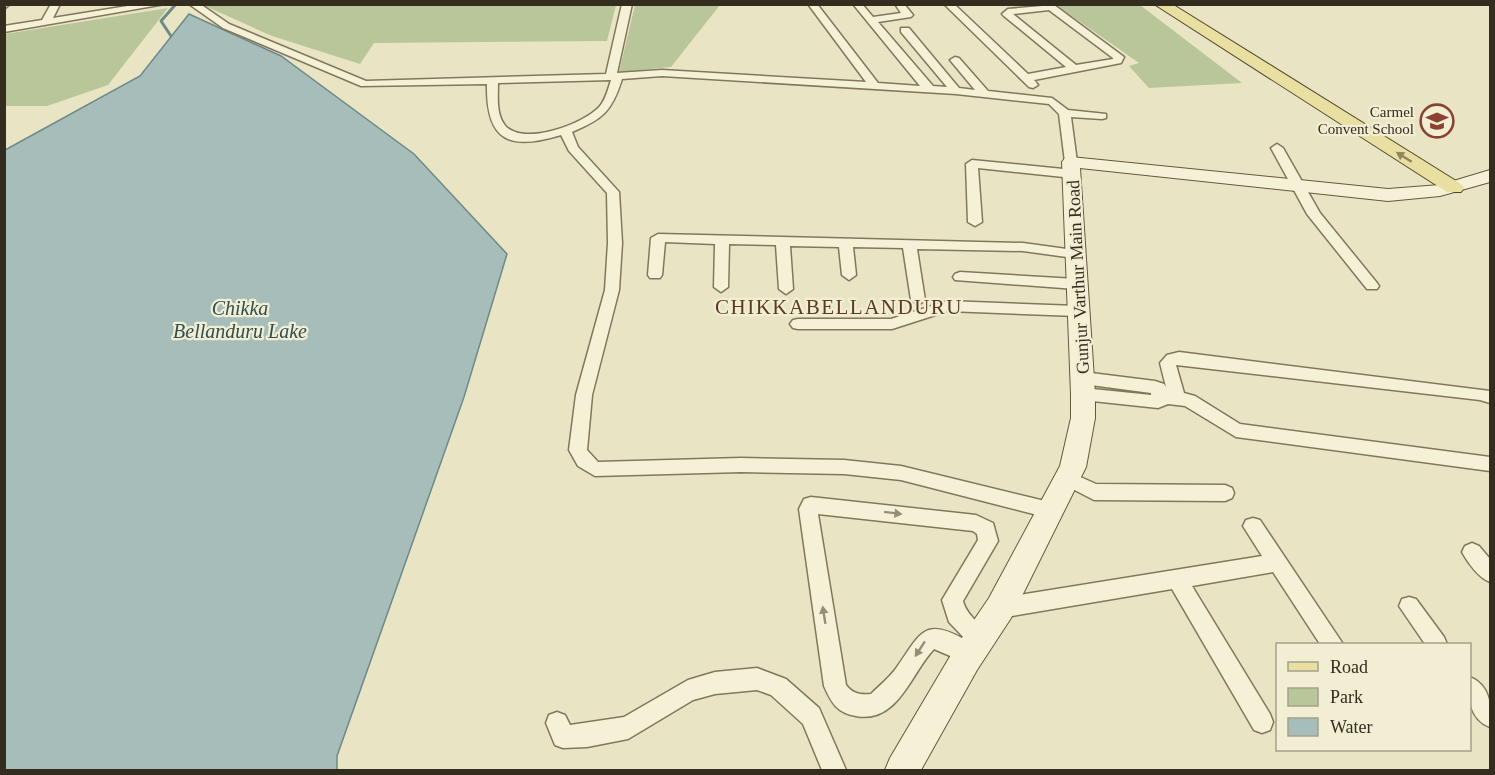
<svg xmlns="http://www.w3.org/2000/svg" width="1495" height="775" font-family="'Times New Roman',serif">
<style>
.green{fill:#b9c699}
.water{fill:#a6bdba;stroke:#6e8a88;stroke-width:1.5}
.lines{fill:none;stroke-linecap:round;stroke-linejoin:round}
.stream{stroke:#6e8a88;stroke-width:3}
.street-casing{stroke:#82775d;stroke-width:3}
.secondary-casing{stroke:#645840;stroke-width:2}
.primary-casing{stroke:#504530;stroke-width:2}
.street{fill:#f5f1d7;fill-rule:evenodd}
.secondary{fill:#f5f1d7;fill-rule:evenodd}
.primary{fill:#e9dfa0;fill-rule:evenodd}
.oneway{fill:#8e8660}
.oneway2{fill:#948f7b}
.labels{text-anchor:middle;dominant-baseline:central;stroke-width:4.5;stroke-linejoin:round;paint-order:stroke}
.far-poi-label{font-size:15px;fill:#332d1f;stroke:#f1eed3;text-anchor:end}
.street-label{font-size:18px;fill:#332d1f;stroke:#f1eed3}
.water-label{font-size:20px;font-style:italic;fill:#304e52;stroke:#f1eed3}
.quarter-label{font-size:21px;letter-spacing:1.5px;fill:#5b3923;stroke:#f1eed3}
</style>
<rect width="100%" height="100%" fill="#e9e5c4"/>
<path class="green" d="M203,5l413,-1v1l-9,36 -233,2 -14,21 -88,-28z
M635,5v-1l85,1 -49,62 -52,5z
M1056,5h84l102,78 -93,5 -20,-22 10,-3z
M168,8l-60,77 -61,21h-42v-72z"/>
<path class="water" d="M189,14l92,42 133,98 93,100 -43,143 -127,359v14h-332v-620l135,-74z"/>
<g class="lines">
<path class="stream" d="M171,36l-10,-15 15,-17"/>
<g class="street-casing">
<path id="street" d="M4,4h6l-6,5z
M51,4h9l-7,14 87,-14h25l-161,28v-6l38,-6z
M189,4h11l29,20 137,57 240,-7 16,-70h10l-15,69 45,-3 204,12 -58,-78h9l61,79 42,3 -67,-82h9l11,13 28,-4 -6,-9h9l9,11 -2,2 -33,5 55,64 14,1 -46,-55v-4h8l50,60 16,2 -25,-30 5,-3 4,1 29,33 64,7 16,12 38,4v4l-4,1 -31,-2 6,45 -6,4 -6,-4 -6,-48 -10,-10 -93,-10 -294,-18 -40,3c-10,32 -19,40 -50,53l6,15 41,45 3,51 -3,47 -27,105 -5,55 11,12 143,-4 103,2 57,6 148,36 7,2 2,6 -2,6 -7,2 -148,-38 -57,-6 -103,-2 -146,4 -17,-10 -9,-16 7,-55 29,-105 3,-47 -1,-50 -38,-42 -8,-16c-52,16 -75,6 -74,-51l-126,2 -138,-58zM611,80c-3,9 -5,19 -11,26 -15,18 -80,42 -96,18 -8,-11 -6,-28 -6,-41z
M944,4h10l74,70 38,-7 -62,-51 -2,-2 6,-5 46,-4 70,52 -3,6 -87,17 4,5 -5,3 -4,-1zM1049,10l64,48v1l-37,6 -63,-51z
M1277,144l6,4 37,65 57,70 2,3 -2,3h-10l-60,-75 -36,-66z
M972,160l101,10 6,4 -6,4 -95,-10 4,54 -7,4 -7,-4 -2,-58z
M658,234l365,9 51,7 7,4 -7,4 -51,-7 -106,-2 8,51 -7,5 -7,-5 -8,-52 -50,-1 3,28 -7,5 -7,-5 -3,-28 -49,-1 3,43 -7,5 -7,-5 -3,-44 -47,-1 -1,43 -7,5 -7,-5 1,-43 -50,-2 -3,33 -2,3h-10l-2,-3 3,-37z
M960,272l116,7 7,5 -7,5 -121,-9 -2,-3 2,-3z
M947,301l130,5 8,5 -8,5 -129,-5 -56,18h-94l-5,-1 -3,-4 3,-4 5,-1h93z
M1179,352l311,39v12l-10,-3 -304,-35 8,28 11,3 45,28 250,33v14l-254,-34 -51,-31 -17,-2 -10,4 -75,-8 -6,-2 -2,-4 2,-4 6,-2 68,7v-2l-68,-9 -6,-2 -2,-4 2,-4 6,-2 72,9 9,3 2,3 -6,-24 7,-8z
M1067,471l29,13 129,1 7,3 2,5 -2,5 -7,3 -131,-1 -33,-17 -3,-5 3,-5z
M811,497l165,18 17,8 5,18 -35,60c4,16 20,23 27,38l-4,7 -9,2 3,6 -3,7 -8,3 -35,-15c-23,24 -36,75 -78,67 -19,-3 -25,-14 -32,-30l-25,-177 5,-10zM818,514l155,17 4,3 1,6 -36,60 7,22 18,19c-43,-25 -46,-8 -70,26 -7,10 -17,18 -26,27 -11,1 -18,0 -25,-9z
M1253,518l7,2 83,124h-23l-47,-72 -81,14 78,128 3,8 -3,8 -8,3 -8,-3 -82,-141 -172,29 -7,-3 -3,-7 3,-7 7,-3 262,-42 -19,-30 3,-6z
M1472,543l7,3 11,13v23c-11,-4 -22,-19 -28,-30l3,-6z
M1409,597l7,2 28,38 3,7h-22l-26,-38 3,-7z
M757,668l29,11 33,29 27,62h-24l-19,-46 -32,-29 -14,-5 -42,4 -22,6 -65,39 -41,8 -24,1 -8,-3 -9,-22 3,-8 8,-3 8,3 5,10 54,-8 64,-37 27,-8z
M1470,677c21,9 22,31 20,50 -21,-8 -22,-30 -20,-50z"/>
</g>
<g class="secondary-casing">
<path id="secondary" d="M1071,157l317,32 52,-4 50,-15v12l-50,14 -52,5 -308,-33 15,226v24l-9,49 -75,151 -34,52 -56,100h-36l5,-12 65,-110 34,-50 71,-132 11,-48v-24l-9,-232 3,-4z"/>
</g>
<g class="primary-casing">
<path id="primary" d="M1154,4h18l289,180 3,4 -3,4h-14z"/>
</g>
<use href="#street" class="street"/>
<use href="#secondary" class="secondary"/>
<use href="#primary" class="primary"/>
</g>
<defs><path id="oneway-solid" d="M-6-.8H1V-3.2L6.5 0L1 3.2V.8H-6Z" transform="scale(1.5)"/></defs>
<use class="oneway" href="#oneway-solid" transform="translate(1404 157) rotate(-148)"/>
<g class="oneway2">
<use href="#oneway-solid" transform="translate(893 513) rotate(7)"/>
<use href="#oneway-solid" transform="translate(824 615) rotate(-99)"/>
<use href="#oneway-solid" transform="translate(920 649) rotate(123)"/>
</g>
<defs>
<g id="school-ring" transform="scale(1.725)"><circle r="9.5" fill="#f1eed3" stroke="#8a4233" stroke-width="1.5"/><path d="M0-5L7-2L0 1L-7-2ZM-4 1L0 2.5L4 1V4Q0 6-4 4Z" fill="#8a4233"/></g>
</defs>
<g fill-rule="evenodd">
<use href="#school-ring" x="1437" y="121"/>
</g>
<g class="labels">
<g class="far-poi-label">
<text x="1414" y="112">Carmel<tspan x="1414" dy="17">Convent School</tspan></text>
</g>
<g class="street-label">
<text transform="translate(1078 277) rotate(-93)">Gunjur Varthur Main Road</text>
</g>
<g class="water-label">
<text x="240" y="308">Chikka<tspan x="240" dy="23">Bellanduru Lake</tspan></text>
</g>
<g class="quarter-label">
<text x="839" y="307">CHIKKABELLANDURU</text>
</g>
</g>
<rect width="1495" height="775" fill="none" stroke="#332d1f" stroke-width="12"/>
<rect x="1276" y="643" width="195" height="108" fill="#f1eed3" stroke="#a5a18b" stroke-width="1.5"/>
<rect x="1288" y="662" width="30" height="9" fill="#e9dfa0" stroke="#a5a18b" stroke-width="1.5"/>
<text x="1330" y="673" font-size="18" fill="#332d1f">Road</text>
<rect x="1288" y="688" width="30" height="18" fill="#b9c699" stroke="#a5a18b" stroke-width="1.5"/>
<text x="1330" y="703" font-size="18" fill="#332d1f">Park</text>
<rect x="1288" y="718" width="30" height="18" fill="#a6bdba" stroke="#a5a18b" stroke-width="1.5"/>
<text x="1330" y="733" font-size="18" fill="#332d1f">Water</text>
</svg>
